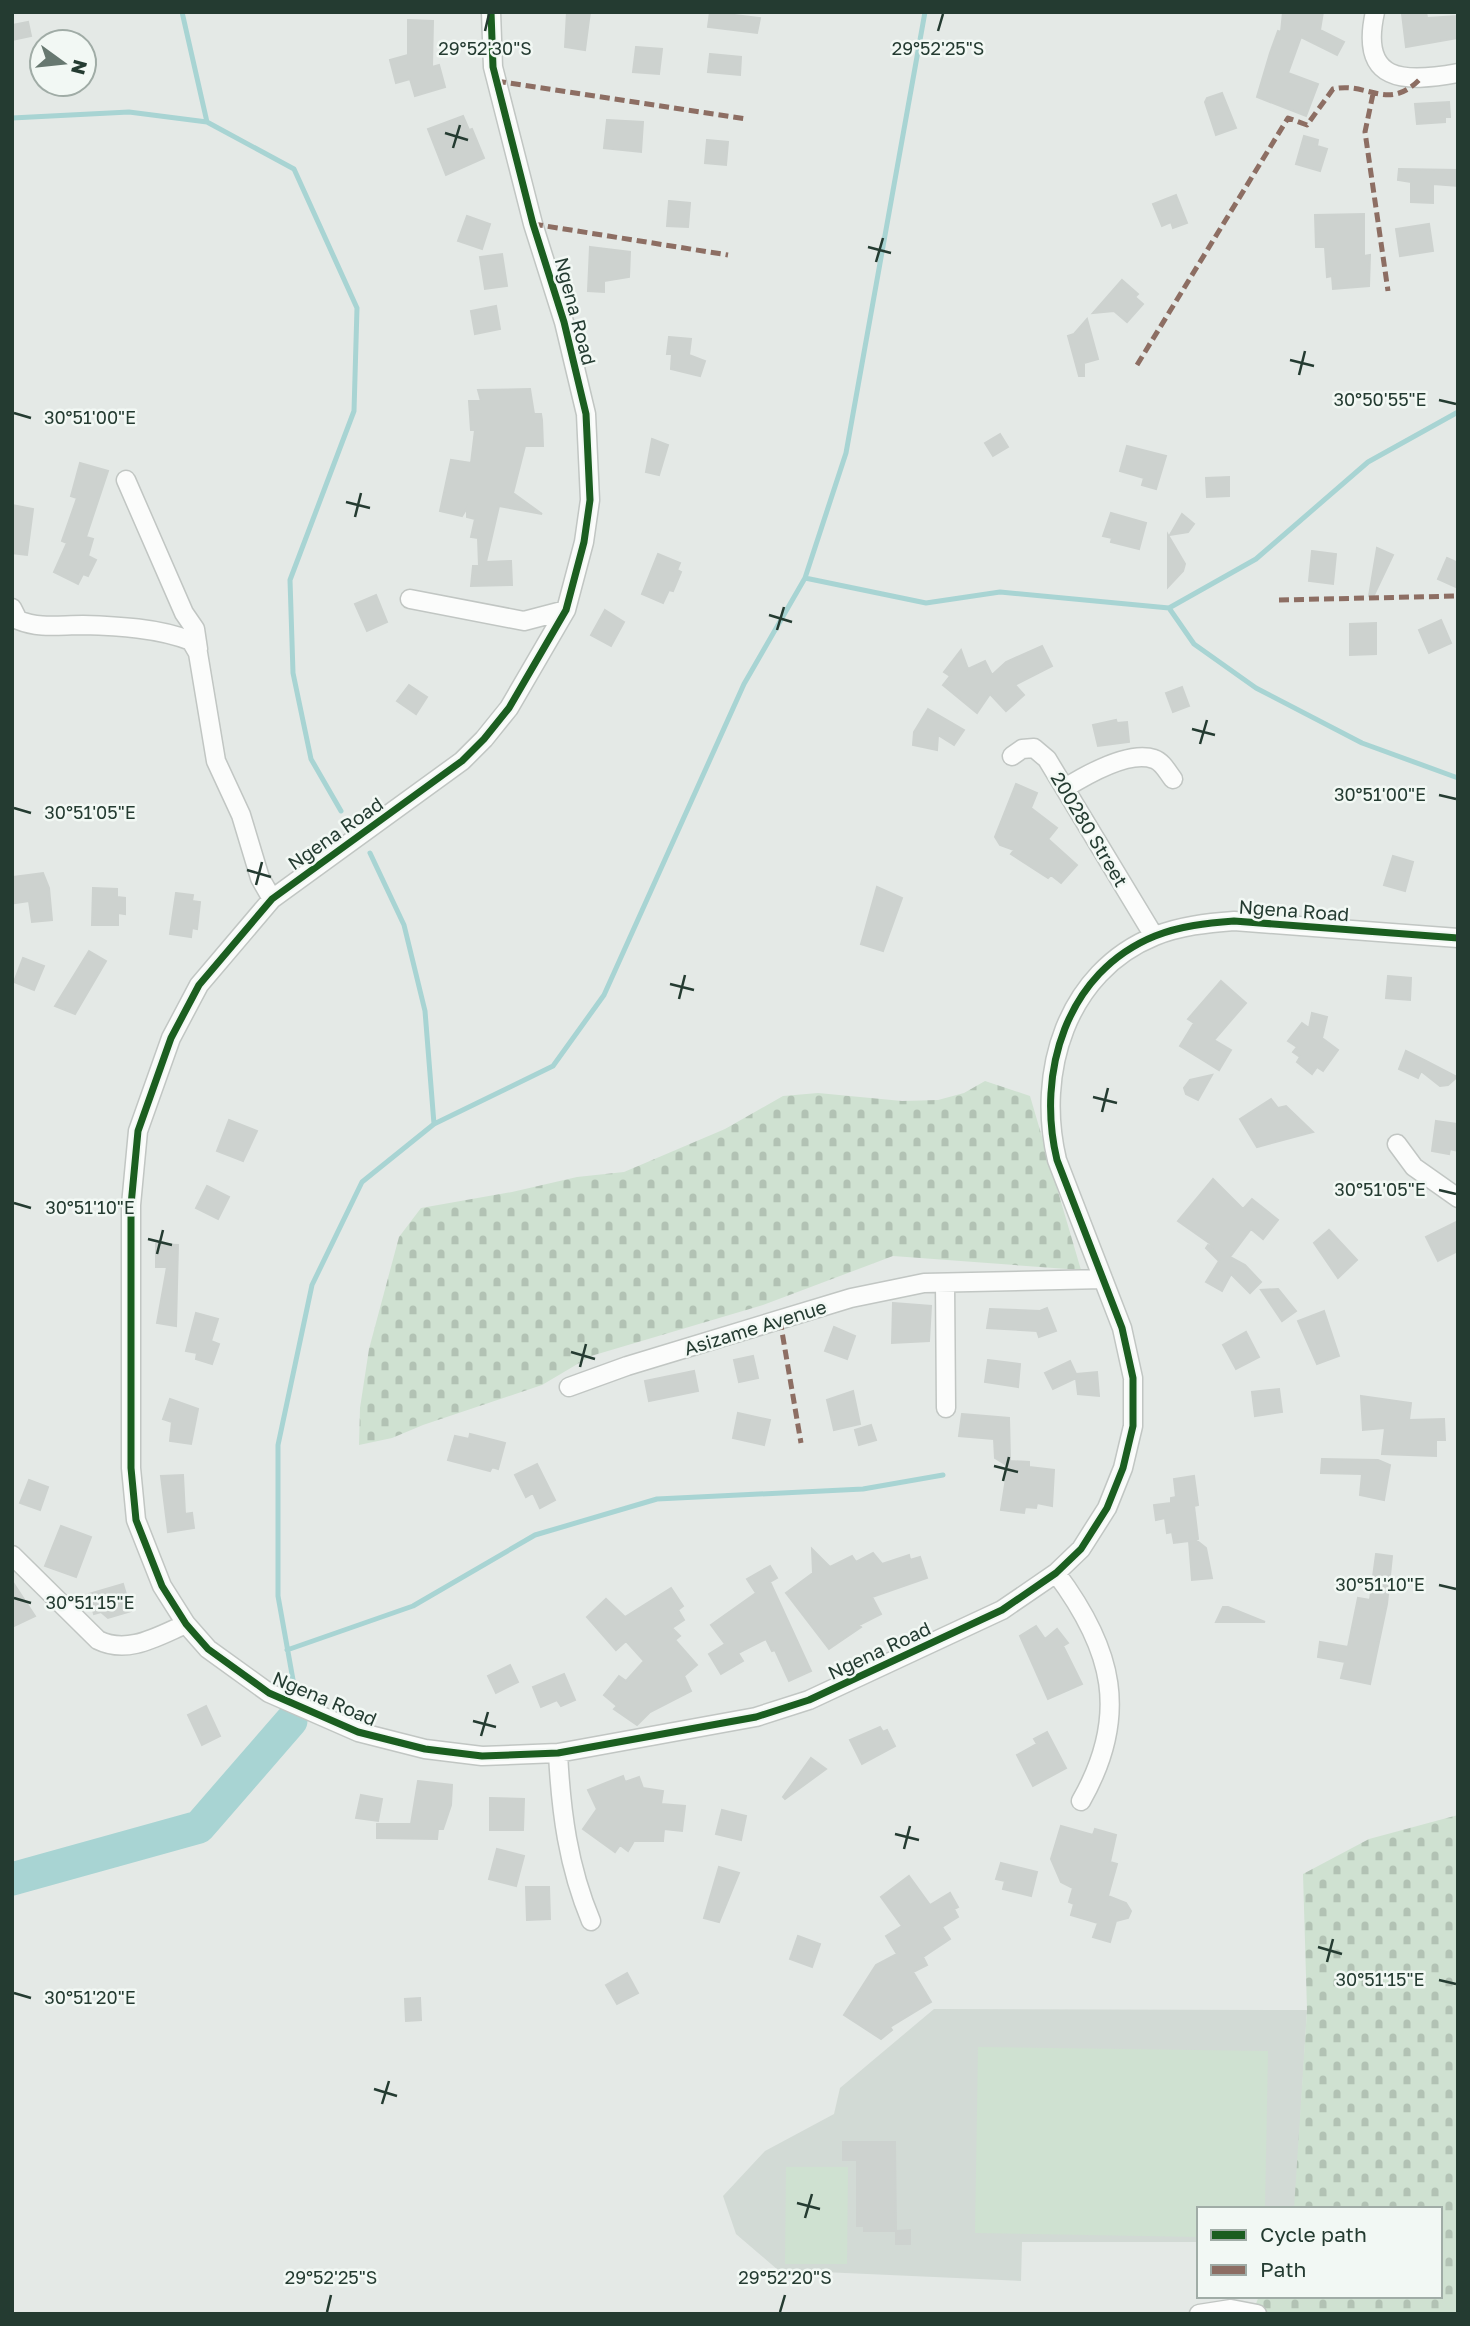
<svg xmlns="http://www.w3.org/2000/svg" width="1470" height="2326" font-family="'Golos Text',sans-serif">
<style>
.built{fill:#d2dad5}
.green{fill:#cfe1d1}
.cemetery{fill:url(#cemetery-stones)}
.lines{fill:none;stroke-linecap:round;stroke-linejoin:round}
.stream{stroke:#a8d4d3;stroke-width:5}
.river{stroke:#a8d4d3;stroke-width:33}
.building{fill:#cdd2cf;stroke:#cdd2cf;stroke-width:2}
.minor-casing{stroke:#c1c6c3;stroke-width:21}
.minor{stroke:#fbfcfb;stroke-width:18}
.quiet{stroke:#8d6e63;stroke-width:5;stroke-dasharray:10 5;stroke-linecap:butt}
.cycleway-casing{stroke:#f2f8f4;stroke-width:11}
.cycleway{stroke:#1b5e20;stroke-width:7}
.ticks{fill:none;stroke:#243b31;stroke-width:2.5}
.labels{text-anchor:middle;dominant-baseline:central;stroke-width:5;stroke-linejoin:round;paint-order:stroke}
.street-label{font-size:19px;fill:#243b31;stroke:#f2f8f4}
.ticks-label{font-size:18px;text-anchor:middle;fill:#243b31;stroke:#f2f8f4;stroke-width:5;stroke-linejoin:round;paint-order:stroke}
</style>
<defs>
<pattern id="cemetery-stones" width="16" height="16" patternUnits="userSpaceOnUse" patternTransform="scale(1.75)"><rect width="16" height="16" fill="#cfe1d1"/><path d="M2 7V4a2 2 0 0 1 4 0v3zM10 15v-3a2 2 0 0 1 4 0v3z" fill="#b2c2b4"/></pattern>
</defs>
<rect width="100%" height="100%" fill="#e4e9e6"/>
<path class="built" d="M934,2009l373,1 -12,197 -96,2v33h-177l-1,39 -243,-11 -42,-36 -13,-38 42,-45 69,-37 6,-26z"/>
<path class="green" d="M978,2047l290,4 -3,158h-66v28l-224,-4z
M786,2167h62l-1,97h-62z"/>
<path class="cemetery" d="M985,1081l45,15 51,174 -188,-14 -130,49 -172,51 -49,29 -119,40 -31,13 -33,7 1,-37 9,-59 30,-112 22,-29 91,-16 65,-15 47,-5 101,-43 58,-33 35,-3 84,8 36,-1 26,-7z
M1458,1815v499h-206l7,-18h181v-87h-146l13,-199 -4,-136 66,-35z"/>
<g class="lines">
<path class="stream" d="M182,12l25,110
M12,118l117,-6 78,10 87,47 63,139 -3,103 -64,169 3,93 18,86 30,52
M805,578l121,25 74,-11 169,16 87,-49 112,-97 90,-50
M1169,608l25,36 62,44 106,55 96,35
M370,853l34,72 21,86 9,113
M287,1650l126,-44 122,-71 122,-36 206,-10 80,-14
M295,1691l-17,-95v-151l34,-160 50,-103 72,-58 119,-58 51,-71 140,-311 61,-106 41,-125 79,-441"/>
<path class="river" d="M12,1879l187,-52 92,-106"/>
</g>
<path class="building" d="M567,12h23l-5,38 -20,-3z
M710,12l50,6 -3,15 -49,-6z
M1283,12h40l-3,18 24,12 -7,13 -36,-18 -13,36 30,11 -12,32 -49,-19 13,-44 8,-22 3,1z
M1426,12l1,6 31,-2v22l-52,9 -4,-33z
M408,20l25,1 -1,46 7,-2 6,22 -30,9 -5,-17 -14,4 -6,-23 18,-5z
M28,22l3,14 -19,4v-15z
M636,47l26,2 -3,25 -26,-2z
M710,54l31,3 -1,18 -32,-3z
M1222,93l14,35 -20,7 -11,-33 2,-4z
M1449,102l1,15h-5v5l-28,2 -2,-20z
M463,116l6,14 3,-1 12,29 -38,17 -18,-46z
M607,120l36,2 -2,30 -37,-4z
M1304,136l14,4 -1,6 10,3 -7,22 -24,-7z
M707,140l21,2 -2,23 -21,-2z
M1399,169l59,1v16l-25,-2v19l-22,-1v-20l-13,-2z
M1176,195l11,28 -14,5 -2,-6 -9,4 -9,-22z
M669,201l21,2 -2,24 -21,-1z
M1364,214v42l6,-1 -1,31 -36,3 -1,-13 -5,1 -2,-30h-9l-1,-32z
M467,216l23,8 -8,25 -24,-8z
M1429,224l4,27 -33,5 -4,-27z
M590,247l40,5 -1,25 -25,4v11l-16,-1z
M502,254l5,32 -22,3 -5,-32z
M1122,280l16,14 -3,3 8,7 -16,18 -13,-11 -21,2z
M496,306l4,23 -25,5 -4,-23z
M1087,319l11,40 -14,4v13h-5l-11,-40 6,-2z
M669,337l22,2 -2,16 16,6 -5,15 -29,-7 1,-15h-5z
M530,389l4,25h7l1,6 1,26h-18l-12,47 29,21 -43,-8 -13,56 25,-1 1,24 -41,1 2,-20h6l-1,-28 -7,-1 4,-18 -8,-2v-9l-5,8 -22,-5 11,-51 20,3 4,-33h-4l-2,-29h12l-3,-11z
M1000,434l8,13 -15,9 -8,-13z
M652,439l16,6 -9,30 -13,-3z
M1127,446l39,10 -10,33 -14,-4 2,-7 -24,-7z
M80,463l28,8 -22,66 7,2 -5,17 8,4 -8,16 -5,-2 -5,10 -24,-12 13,-29 -5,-2 15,-43 -6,-2z
M1229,477v19l-22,1 -1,-19z
M12,505l21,4 -6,46 -15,-2z
M1111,513l35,10 -7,26 -28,-7 1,-4 -9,-2z
M1182,514l12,10 -6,8 -18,3z
M1168,535l17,29 -2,7 -15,16z
M1377,548l16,7 -20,42 -4,-1z
M1312,551l24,3 -3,30 -24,-3z
M658,554l22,9 -3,7 4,2 -8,19 -4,-1 -6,13 -21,-9z
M1447,558l11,5v25l-20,-9z
M376,595l11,27 -20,9 -12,-27z
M605,610l19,12 -13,24 -20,-11z
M1441,620l10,23 -22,10 -10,-23z
M1376,623v31l-26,1v-31z
M1042,646l10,20 -37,19 9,10 -18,16 -16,-17 -13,19 -34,-28 7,-9 -6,-4 17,-22 7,19 17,-8 7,14 14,-13z
M409,685l18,12 -11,17 -19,-13z
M1182,687l7,19 -16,6 -7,-19z
M928,709l36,21 -10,15 -16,-10 -1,15 -24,-5 1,-13z
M1116,720l1,3 10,-1 2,20 -31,4 -5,-21z
M1016,784l21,9 -6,15 26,20 -9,11 29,26 -16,18 -10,-8 -3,3 -37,-24 3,-4 -14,-5 -5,-8z
M1393,856l20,6 -8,29 -21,-6z
M43,873l6,15 3,32 -20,2 -3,-21 -14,2 -3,-26z
M877,887l25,11 -19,53 -22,-7z
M93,888l24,1v8l8,1v16l-7,-1v12h-26z
M176,893l17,2 -1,6 8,1 -3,27 -5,-1 -1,9 -21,-3z
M89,951l17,10 -31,53 -20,-8z
M23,958l21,8 -10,24 -20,-8z
M1388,976l23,2 -1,22 -24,-2z
M1221,981l25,22 -32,37 17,10 -12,20 -39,-24 14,-23 -6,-4z
M1312,1013l15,4 -5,21 16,12 -15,21 -6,-4 -5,7 -15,-12 3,-5 -7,-5 4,-5 -9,-6 14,-18 7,5z
M1406,1051l20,10 31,16 -9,8 -8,1 -19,-15 -3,7 -19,-9z
M1212,1075l-14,25 -12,-6 -2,-6 6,-8z
M1271,1099l7,9 8,-2 27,26 -56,15 -17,-28z
M229,1120l28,11 -14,30 -26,-10z
M1436,1121l22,3v27l-8,-2 -1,5 -17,-3z
M1213,1179l30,30 9,-10 26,21 -15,19 -12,-10 -21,28 15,8 16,17 -11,11 -19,-19 -9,17 -16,-9 13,-21 -13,-13 2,-3 14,7 -44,-31z
M207,1186l22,11 -11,22 -22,-11z
M1458,1221v30l-20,10 -12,-24z
M1329,1230l28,30 -19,18 -24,-35z
M156,1244l22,1 -2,81 -19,-3 10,-56h-11z
M1278,1289l18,22 -14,10 -21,-31z
M893,1303l38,3 -2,35 -37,2z
M1047,1308l9,23 -17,6 -2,-6 -50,-3 3,-19 50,2z
M1324,1311l15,45 -22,8 -19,-43z
M196,1313l22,6 -7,22 8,3 -7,20 -16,-5 1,-6 -11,-2z
M834,1327l21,9 -8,23 -22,-8z
M1246,1332l13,25 -23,12 -13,-24z
M753,1356l5,22 -19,4 -5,-22z
M988,1360l32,4 -2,23 -33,-5z
M1070,1361l6,13 21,-2 2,24 -21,-2 -2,-16 -23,11 -8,-16z
M694,1371l4,20 -49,10 -4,-20z
M1279,1389l3,23 -27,4 -3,-24z
M853,1391l7,33 -26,6 -7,-30z
M1361,1396l50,7 -2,17 35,-1 1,21h-9v16l-54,-2 3,-26 -22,2z
M170,1399l28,10 -7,35 -21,-3 2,-19 -9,-3z
M738,1413l32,7 -6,25 -31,-7z
M962,1414l47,4 1,43 19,1v5l25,3 -2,36 -15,-3 -1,5 -11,-1 -1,6 -23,-3 7,-44 -13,-8 -1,-19 -35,-3z
M871,1425l5,15 -17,5 -4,-15z
M470,1434l35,9 -7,26 -6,-2 -2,4 -42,-11 7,-24 14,3z
M1322,1459l56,1 12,5 -6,35 -24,-5 2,-21 -41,-1z
M537,1464l18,36 -15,8 -7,-15 -7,4 -11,-22z
M183,1475l2,39 7,-1 2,15 -26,4 -7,-56z
M1194,1476l4,29 -4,1 4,33 -2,1 10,8 6,30 -20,2 -3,-39 -15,2 -2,-11 -5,1 -2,-15 -9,2 -2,-15 17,-2v-5l5,-1 -2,-18z
M29,1480l19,7 -8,23 -20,-7z
M61,1526l30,11 -15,40 -31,-11z
M812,1549l18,18 22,-11 4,6 17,-9 9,11 27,-9 1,5 10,-3 7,21 -55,19 9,17 -22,11 2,2 -32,22 -43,-56 27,-20z
M1376,1554l16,2 -5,48 -17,80 -29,-6 4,-16 -27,-5 2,-15 28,5 10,-49 12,2z
M770,1566l7,12 -7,4 41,89 -22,10 -14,-31 -3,1 -6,-12 -28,14 5,8 -22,13 -12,-20 16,-10 -14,-19 45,-32 -9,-14z
M12,1581l23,35 -23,11z
M123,1584l8,27 -23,7 -7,-6 -7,2 -5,-20z
M671,1588l12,18 -5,4 6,10 -12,8 8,8 -5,4 22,25 -13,11 7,15 -41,21 -13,13 -23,-16 3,-3 -13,-11 15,-19 7,5 18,-20 -18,-20 -10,9 -29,-33 19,-18 19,18z
M1223,1607h5l37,15h-49z
M1036,1626l9,13 12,-10 11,14 -5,3 19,38 -34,15 -28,-63z
M510,1665l8,17 -22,11 -8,-17z
M564,1674l11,26 -14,6 -4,-6 -16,7 -8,-20z
M206,1706l14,30 -18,9 -14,-30z
M880,1727l3,5 4,-2 8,16 -33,18 -12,-24z
M1047,1732l19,36 -33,18 -16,-31 20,-11 -3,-5z
M811,1758l15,11 -41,30 -2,-2z
M623,1776l2,6 14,-5 4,11 20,3 -2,13 24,2 -3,25 -18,-2 -1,12h-29l-6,10 -8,-6 -5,7 -32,-23 14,-20 -9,-19z
M418,1781l34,4 -1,20 -8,24h-5l-1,10 -60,-1v-14h34z
M361,1795l21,4 -4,22 -22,-3z
M490,1798l34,1 -1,31h-33z
M722,1810l24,6 -5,24 -25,-6z
M1061,1826l32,9 2,-6 21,6 -6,27 7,2 -9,32 18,7 5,8 -3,7 -12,3 -6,21 -17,-5 5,-14 -27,-8 3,-11 -5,-2 4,-14 -12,-6 -10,-23z
M497,1849l27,7 -8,30 -27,-7z
M1001,1863l36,9 -6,24 -28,-7 2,-8 -9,-2z
M719,1867l20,6 -20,49 -15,-4z
M909,1876l21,29 20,-12 8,14 -4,2 4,8 -16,10 8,12 -27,18 4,8 -14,7 18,30 -41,25 2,3 -11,9 -37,-24 32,-50 21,-11 -11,-18 16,-10 -21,-29z
M526,1887h23l1,32 -23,1z
M798,1936l22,8 -8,23 -22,-8z
M627,1973l11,20 -21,11 -11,-19z
M420,1998l1,22 -15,1 -1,-22z
M843,2142h52l1,89 14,-1v14h-14v-13h-32v-5h-7v-66h-14z"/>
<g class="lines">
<g class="minor-casing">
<path id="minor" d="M491,12l2,55 40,157 31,98 22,92 4,86 -6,42 -18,68 -57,98 -25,31 -22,22 -190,138 -73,86 -28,53 -33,93 -7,74v263l5,52 26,66 24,38 22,25 61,44 89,39 67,17 57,7 76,-3 198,-36 53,-17 193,-90 54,-37 25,-24 26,-41 16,-40 10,-42v-48l-11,-50 -65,-168c-21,-87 9,-188 98,-224 25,-10 52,-13 79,-15l224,17
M1375,12c-16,71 29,71 83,61
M126,480l58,133 11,16 3,20
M410,599l114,22 42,-11
M12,608l6,12c22,9 41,5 65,5 34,1 76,3 108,16l7,12 18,108 25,54 19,63 12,21
M1012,756l10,-7 12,-1 13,11 107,177
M1065,788c21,-13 64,-38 89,-29 9,3 14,14 19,20
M1397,1144l17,23 44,31
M945,1283l1,125
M569,1387l58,-21 224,-68 44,-9 29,-6 179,-4
M12,1555l86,85c30,15 60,-4 88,-16
M1056,1573c57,76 74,142 25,228
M558,1753c3,59 10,113 33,168
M1199,2314l32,-5 26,5"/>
</g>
<use href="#minor" class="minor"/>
<path class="quiet" d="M496,81l251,38
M1373,94l-8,38 23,159
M533,224l195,31
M1137,365l151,-247 19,7 26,-36c34,-8 54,23 86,-9
M1279,600l179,-4
M780,1320l21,123"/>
<g class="cycleway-casing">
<path id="cycleway" d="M491,12l2,55 40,157 31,98 22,92 4,86 -6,42 -18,68 -57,98 -25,31 -22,22 -190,138 -73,86 -28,53 -33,93 -7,74v263l5,52 26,66 24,38 22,25 61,44 89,39 67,17 57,7 76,-3 198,-36 53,-17 193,-90 54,-37 25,-24 26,-41 16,-40 10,-42v-48l-11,-50 -65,-168c-21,-87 9,-188 98,-224 25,-10 52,-13 79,-15l224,17"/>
</g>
<use href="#cycleway" class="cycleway"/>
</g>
<path class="ticks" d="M485,31l4,-17M938,31l5,-17M445,133l23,7M453,148l7,-23M868,247l23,6M876,262l7,-24M1290,360l24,6M1299,375l6,-24M1439,400l17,4M14,413l17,5M346,502l24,6M355,517l6,-24M769,615l23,7M777,630l7,-23M1192,729l23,6M1200,744l7,-24M1439,795l17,4M14,808l17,5M247,870l24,7M256,885l6,-23M670,984l24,6M679,999l6,-24M1093,1097l24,6M1102,1112l6,-24M1439,1190l17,4M14,1203l17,5M148,1239l24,6M157,1254l6,-24M571,1352l24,7M580,1367l6,-23M994,1466l24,6M1003,1481l6,-24M1439,1585l17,4M14,1598l17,5M473,1721l23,6M481,1736l7,-24M895,1834l24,6M904,1849l6,-23M1318,1947l24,7M1327,1962l6,-23M1439,1980l17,4M14,1993l17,5M374,2089l23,7M382,2104l7,-23M797,2203l23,6M805,2218l7,-24M327,2312l4,-17M780,2312l5,-17"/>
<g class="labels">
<g class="street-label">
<text transform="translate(576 311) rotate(75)">Ngena Road</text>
<text transform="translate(1090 829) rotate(59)">200280 Street</text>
<text transform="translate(335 833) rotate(-35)">Ngena Road</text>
<text transform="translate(1294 910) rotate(4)">Ngena Road</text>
<text transform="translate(755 1327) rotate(-17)">Asizame Avenue</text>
<text transform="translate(879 1650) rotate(-25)">Ngena Road</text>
<text transform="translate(325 1698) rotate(23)">Ngena Road</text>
</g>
</g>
<g class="ticks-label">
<text x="485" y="55">29°52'30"S</text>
<text x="938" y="55">29°52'25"S</text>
<text x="1380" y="406">30°50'55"E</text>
<text x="90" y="424">30°51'00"E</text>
<text x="1380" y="801">30°51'00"E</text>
<text x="90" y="819">30°51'05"E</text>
<text x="1380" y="1196">30°51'05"E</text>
<text x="90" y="1214">30°51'10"E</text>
<text x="1380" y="1591">30°51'10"E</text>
<text x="90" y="1609">30°51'15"E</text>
<text x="1380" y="1986">30°51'15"E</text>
<text x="90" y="2004">30°51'20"E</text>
<text x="331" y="2284">29°52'25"S</text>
<text x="785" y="2284">29°52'20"S</text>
</g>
<rect width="1470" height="2326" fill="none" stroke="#243b31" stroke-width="28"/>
<rect x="1197" y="2207" width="245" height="91" fill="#f2f8f4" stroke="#a0aca6" stroke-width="2"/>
<rect x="1211" y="2230" width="35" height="10" fill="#1b5e20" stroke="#a0aca6" stroke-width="2"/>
<text x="1260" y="2242" font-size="21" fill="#243b31">Cycle path</text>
<rect x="1211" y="2265" width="35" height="10" fill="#8d6e63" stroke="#a0aca6" stroke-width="2"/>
<text x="1260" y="2277" font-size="21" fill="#243b31">Path</text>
<g transform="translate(63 63) rotate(105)"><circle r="33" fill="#f2f8f4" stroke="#a0aca6" stroke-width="2"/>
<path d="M0-5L12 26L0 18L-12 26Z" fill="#677870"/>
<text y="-10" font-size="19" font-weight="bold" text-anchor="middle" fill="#243b31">N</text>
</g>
</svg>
